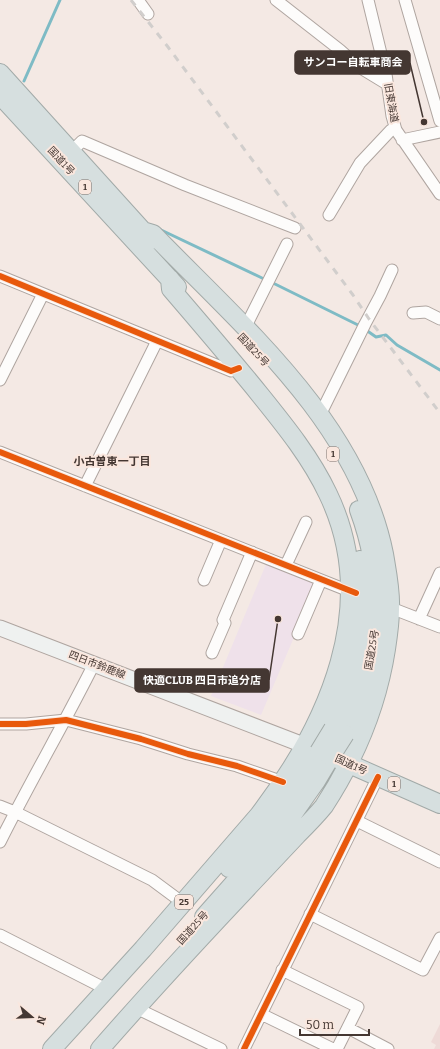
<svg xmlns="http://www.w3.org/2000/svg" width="440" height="1049" font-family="Bitter,'Noto Sans JP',serif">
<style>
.commercial{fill:#efe1ea}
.education{fill:#eedad7}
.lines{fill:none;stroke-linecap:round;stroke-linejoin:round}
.stream{stroke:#7ebbc5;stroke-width:3}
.minor-casing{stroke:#afa5a0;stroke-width:13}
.secondary-casing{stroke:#afa5a0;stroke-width:17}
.trunk-casing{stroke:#a2aaa8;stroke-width:20}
.minor{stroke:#fdfcfb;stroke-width:11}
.secondary{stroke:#eff1f0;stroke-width:15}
.trunk{stroke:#d6dfdf;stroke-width:18}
.rail{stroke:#d1cecc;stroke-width:3;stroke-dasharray:7 7;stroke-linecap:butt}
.trunk-bridge-casing{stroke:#a2aaa8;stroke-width:20;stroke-linecap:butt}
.trunk-bridge{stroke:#d6dfdf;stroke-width:18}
.cycleway-casing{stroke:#fae7de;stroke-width:8}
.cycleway{stroke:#e8590c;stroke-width:6}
.labels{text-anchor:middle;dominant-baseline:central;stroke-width:4;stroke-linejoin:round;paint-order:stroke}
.shield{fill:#fae7de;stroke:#7b6c66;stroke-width:1}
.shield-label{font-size:9px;font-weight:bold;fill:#443732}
.street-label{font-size:10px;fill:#443732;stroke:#fae7de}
.neighbourhood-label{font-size:11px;font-weight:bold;fill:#443732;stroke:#fae7de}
.leader{fill:none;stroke:#443732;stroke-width:1.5}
.callout-dot{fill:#443732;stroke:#fae7de;stroke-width:1.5}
.callout{fill:#443732;stroke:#443732;stroke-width:1.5}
.callout-label{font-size:11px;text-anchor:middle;font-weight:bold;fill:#fff}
</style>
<rect width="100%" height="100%" fill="#f4e9e4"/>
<path class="commercial" d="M267,562l50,21 -56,132 -50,-19z"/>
<path class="education" d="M440,1024v25h-6l2,-4 -5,-3z"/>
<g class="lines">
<path class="stream" d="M24,81l36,-81
M159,229l103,49
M275,284l83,41
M366,330l10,7 10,-2 11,10 43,25"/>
<g class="minor-casing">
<path id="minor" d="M138,0l10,14
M276,0l64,50 19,17 28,17
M368,0l18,74 6,42 4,14 44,64
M405,0l35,121
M402,140l38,-8
M72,151l10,-10 103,44 110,43
M329,215l31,-52 31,-33h5
M0,276l231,95 8,-3
M413,313l13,-1 14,7
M245,328l42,-84
M0,380l43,-86
M320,415l45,-91 15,-28 12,-26
M0,452l354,141
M85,486l72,-145
M286,565l20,-43
M204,580l17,-40
M386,606l54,21
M419,619l21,-46
M298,634l23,-54
M212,653l13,-30 -2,-3 29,-68
M0,724h26l40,-4 75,19 47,15 49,12 46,16
M0,806l15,6 137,68 31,23
M357,821l83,41
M0,842c30,-60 64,-118 94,-178
M310,914l113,56 17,-32
M0,935l106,54
M282,970l76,37 -21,42
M136,1008l85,41
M261,1014l72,35
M348,1028l40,21
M244,1049l134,-272"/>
</g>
<g class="secondary-casing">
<path id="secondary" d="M0,628l306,118"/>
</g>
<g class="trunk-casing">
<path id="trunk" d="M0,73l151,167
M0,95l177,192
M333,729c8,-19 16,-38 21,-58 10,-35 10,-75 6,-111
M345,734c36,-72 42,-148 14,-224
M338,759l102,45
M229,868c33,-37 63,-75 90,-116
M204,917l79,-89 33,-47 15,-25
M52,1049l91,-100 116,-134c69,-91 123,-209 69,-321 -17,-36 -42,-67 -67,-98 -29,-36 -60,-72 -90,-107l-1,-10
M100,1049c48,-55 98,-109 149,-163 16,-17 32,-34 48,-51 9,-9 19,-19 27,-29 32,-49 53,-99 62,-157 2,-13 4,-27 4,-40 1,-18 -3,-37 -6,-55 -26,-131 -142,-228 -231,-320l-10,-3"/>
</g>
<use href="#minor" class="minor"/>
<use href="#secondary" class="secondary"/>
<use href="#trunk" class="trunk"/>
<path class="rail" d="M131,0l37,47 185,248 16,24 71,94"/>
<g class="trunk-bridge-casing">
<path id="trunk-bridge" d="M319,752l14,-23
M331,756l14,-22"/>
</g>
<use href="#trunk-bridge" class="trunk-bridge"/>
<g class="cycleway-casing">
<path id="cycleway" d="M0,276l231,95 8,-3
M0,452l356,141
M0,724h26l40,-4 75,19 47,15 49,12 46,16
M244,1049l134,-272"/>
</g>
<use href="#cycleway" class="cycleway"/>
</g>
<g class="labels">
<g class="shield">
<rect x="79" y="180" width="12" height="14" rx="3"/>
<rect x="327" y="447" width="12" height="14" rx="3"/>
<rect x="388" y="777" width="12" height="14" rx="3"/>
<rect x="175" y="895" width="18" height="14" rx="3"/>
</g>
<g class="shield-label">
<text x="85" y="187">1</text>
<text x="333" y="454">1</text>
<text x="394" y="784">1</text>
<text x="184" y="902">25</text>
</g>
<g class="street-label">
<text transform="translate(391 103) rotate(80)">旧東海道</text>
<text transform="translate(61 161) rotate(47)">国道1号</text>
<text transform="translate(253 350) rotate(47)">国道25号</text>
<text transform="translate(372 650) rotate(-80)">国道25号</text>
<text transform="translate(97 665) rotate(21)">四日市鈴鹿線</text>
<text transform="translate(351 765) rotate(24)">国道1号</text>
<text transform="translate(193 928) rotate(-48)">国道25号</text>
</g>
<g class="neighbourhood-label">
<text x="112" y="461">小古曽東一丁目</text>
</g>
</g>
<path class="leader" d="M424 122L410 63M278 619L269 680"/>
<g class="callout-dot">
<circle cx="424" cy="122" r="4"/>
<circle cx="278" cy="619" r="4"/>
</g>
<g class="callout">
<rect x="295" y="51" width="115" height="23" rx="4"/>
<rect x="135" y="669" width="134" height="23" rx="4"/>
</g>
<g class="callout-label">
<text x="353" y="66">サンコー自転車商会</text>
<text x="202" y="684">快適CLUB 四日市追分店</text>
</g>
<g transform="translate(32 1017) rotate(109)" stroke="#fae7de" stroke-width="3" paint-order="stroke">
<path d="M0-3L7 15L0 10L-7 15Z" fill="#443732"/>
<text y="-6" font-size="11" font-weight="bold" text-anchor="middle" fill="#443732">N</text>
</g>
<path d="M300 1029v6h69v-6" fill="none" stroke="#443732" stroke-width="2"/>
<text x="306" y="1029" font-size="12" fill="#443732" stroke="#fae7de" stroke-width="3" paint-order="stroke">50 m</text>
</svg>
